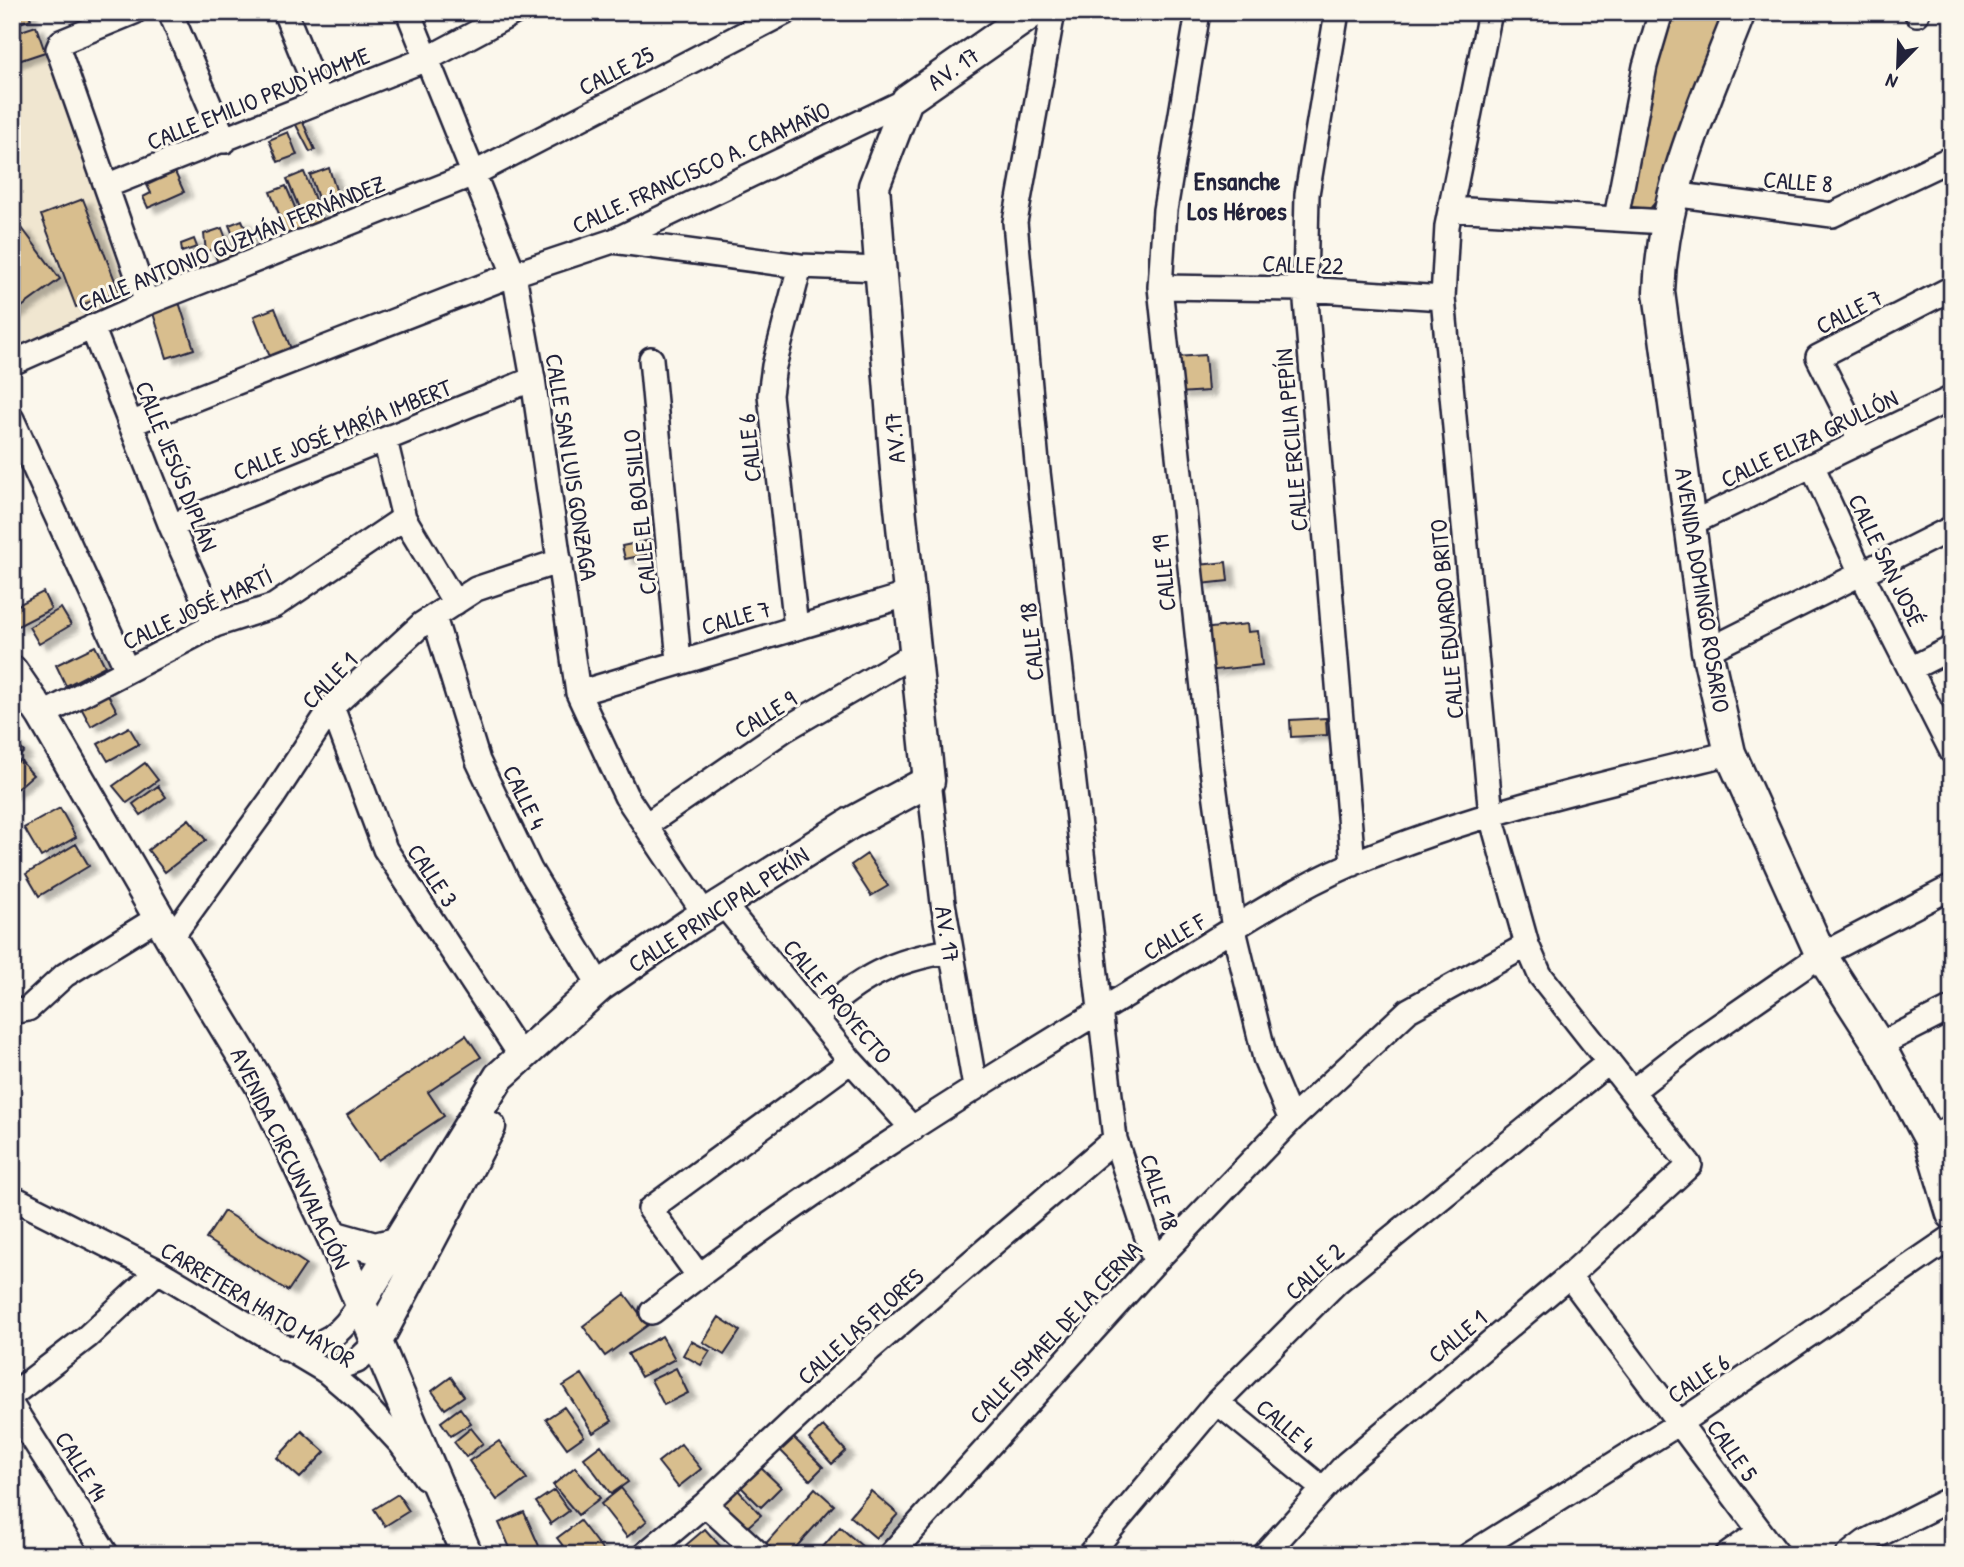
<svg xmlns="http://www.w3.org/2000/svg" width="1964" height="1567" font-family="'Patrick Hand',sans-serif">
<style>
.built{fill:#f0e6d0}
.building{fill:#d8be8e;stroke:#22223b;stroke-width:2;filter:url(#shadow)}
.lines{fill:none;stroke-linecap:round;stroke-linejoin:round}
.minor-casing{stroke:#22223b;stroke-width:28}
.major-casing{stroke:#22223b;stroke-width:35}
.minor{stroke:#fbf7ec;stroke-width:23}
.major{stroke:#fbf7ec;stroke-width:30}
.labels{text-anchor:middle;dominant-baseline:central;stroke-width:6;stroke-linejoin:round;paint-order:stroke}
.street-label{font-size:24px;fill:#22223b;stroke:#fbf7ec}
.neighbourhood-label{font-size:26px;font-weight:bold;fill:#22223b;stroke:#fbf7ec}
</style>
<defs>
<filter id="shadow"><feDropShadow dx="8" dy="4.5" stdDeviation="2" flood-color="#0004"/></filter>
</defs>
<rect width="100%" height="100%" fill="#fbf7ec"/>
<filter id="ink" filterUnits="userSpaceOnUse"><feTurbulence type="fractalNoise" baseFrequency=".0143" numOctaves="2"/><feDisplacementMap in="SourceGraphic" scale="14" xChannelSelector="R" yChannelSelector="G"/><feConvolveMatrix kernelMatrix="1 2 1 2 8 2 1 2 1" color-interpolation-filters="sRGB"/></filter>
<g filter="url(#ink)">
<path class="built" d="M44,46l96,252 -128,49v-289z"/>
<path class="building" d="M12,12h16l3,7 -19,7z
M1667,12h62l-68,184 -13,15 -17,-1 -4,-12z
M36,26l9,26 -33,11v-29z
M302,120l13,30 -5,2 -15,-29z
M288,132l9,23 -19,7 -9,-22z
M329,168l8,25 -6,2 1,5 -12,4 -10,-29z
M175,172l9,20 -36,16 -5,-11 8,-4 -4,-8z
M304,172l19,48 -16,7 -20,-48z
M286,186l18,43 -16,7 -18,-44z
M83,199l36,92 -43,16 -35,-92z
M242,220l13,30 -14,5 -12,-30z
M22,228l38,51 -48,35v-78z
M222,228l11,29 -15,6 -5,-14 -7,3 -2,-18z
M194,239l3,8 -15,5 -1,-8z
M179,302l15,47 -27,9 -15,-48z
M275,308l16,41 -21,8 -16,-41z
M1205,355l3,36 -29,2 -3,-36z
M651,540l3,13 -29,6 -3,-13z
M1226,562l2,19 -27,3 -2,-19z
M43,592l8,17 -35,18 -4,-19z
M61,608l10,17 -32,19 -10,-17z
M1247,624l1,8 10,-1 4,34 -55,6 -5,-42z
M95,646l10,20 -39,20 -10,-21z
M105,689l12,22 -26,15 -12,-22z
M1326,718l1,17 -36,2 -1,-17z
M129,727l10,17 -31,17 -10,-17z
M12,739l12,13 -12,10z
M20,760l13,15 -21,18v-26z
M145,763l13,17 -31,23 -14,-17z
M158,786l8,11 -25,18 -8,-11z
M60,808l16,29 -35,20 -17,-29z
M189,819l17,21 -41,32 -17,-22z
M76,844l13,22 -50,30 -13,-22z
M867,854l21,32 -17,10 -20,-31z
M466,1035l15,22 -53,35 16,24 -66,44 -31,-45z
M224,1211l82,53 -18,27 -82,-52z
M625,1294l23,31 -43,31 -22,-30z
M719,1317l21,14 -16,24 -21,-13z
M662,1336l13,23 -34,18 -13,-23z
M691,1341l19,10 -9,14 -18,-10z
M676,1368l12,25 -24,12 -13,-25z
M582,1374l30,47 -19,12 -30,-47z
M451,1377l13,19 -19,13 -13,-18z
M564,1407l20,29 -17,12 -21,-29z
M460,1408l11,15 -20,13 -10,-14z
M823,1426l23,25 -14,13 -23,-25z
M471,1428l12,15 -17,14 -12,-15z
M302,1431l23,21 -25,26 -23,-20z
M792,1436l31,31 -13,13 -31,-31z
M499,1441l28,38 -30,21 -28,-39z
M681,1444l20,25 -23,18 -20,-25z
M601,1445l27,37 -17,12 -27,-36z
M575,1467l25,31 -22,17 -25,-30z
M760,1467l21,20 -20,20 -21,-21z
M621,1488l26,33 -20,16 -26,-33z
M815,1488l19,17 -45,50h-22l-6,-6z
M554,1490l15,21 -18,13 -15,-22z
M738,1490l23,25 -18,16 -22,-26z
M871,1491l27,23 -22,24 -26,-22z
M398,1494l11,17 -24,15 -11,-17z
M524,1512l19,43h-30l-14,-32z
M580,1521l23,30 -5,4h-28l-13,-17z
M840,1527l30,26 -2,2h-52z
M705,1529l23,26h-33l-9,-10z
M913,1544l16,11h-24z"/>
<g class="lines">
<g class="minor-casing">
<path id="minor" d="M134,12l-73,30 -3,7 89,254
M170,12l55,129
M285,12l36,89
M408,12l106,262 19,105 45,314 48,103 80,120
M1053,12l-38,210 22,241 78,676 40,123
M1198,12l-33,198 -5,77 51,476 23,167 31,128 26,62
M1337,12l-30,182 -2,95 48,575
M1917,14v-2
M106,186l323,-128 86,-46
M1672,194l160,21 120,-57
M1451,209l214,13
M1616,218l29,-152 16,-54
M613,241l187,25 80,3
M1160,287l145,2 138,9
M92,327l79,199 44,99
M651,359l28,302
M12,363l135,-60 324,-128 315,-163
M12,419l115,251
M130,424l384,-150 99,-33 294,-141
M385,440l19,78 51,85
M1861,442l-43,-85 134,-69
M1812,465l49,108 91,179
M1690,524l262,-126
M171,526l362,-147
M434,617l44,144 52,109 70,116
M796,627l-26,-232 4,-29 26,-100
M1707,651l245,-123
M1912,668l40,-20
M578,693l332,-99
M332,707l53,142 136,207
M42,715l173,-90 59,-19 130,-88
M929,781l14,122 32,184
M646,825l138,-95 132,-77
M724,905l127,156 62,68
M171,938l102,-141 59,-90 90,-83 54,-35 84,-28
M12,1012l16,-3 37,-34 94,-58
M816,1017c44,-39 76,-57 135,-66
M1879,1045l73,-37
M1634,1090l60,-47 127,-88 131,-68
M1929,1138l23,-11
M12,1197l146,74 169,101 33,28 41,44 24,33
M698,1275l-48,-66 201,-148
M1569,1276l209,279
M652,1312c150,-118 314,-220 476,-318 74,-44 145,-96 224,-130 118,-50 254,-81 378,-111
M286,1349c38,-1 56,-15 74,-46
M327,1372l30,-11 19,-18
M12,1395l75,-58 71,-66
M1217,1402l106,87
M12,1406l95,149
M705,1504l55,51
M644,1555l61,-51 165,-155 245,-210
M890,1555l265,-293 136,-142 118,-110 118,-65
M1089,1555l128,-153 120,-120 272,-220
M1264,1555l82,-91 223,-188 121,-111 -150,-190 -13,-30 -36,-129 -48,-518 4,-72 43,-214
M1469,1555l212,-133 271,-185
M1727,1555l32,-23
M1848,1555l17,-13 87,-44"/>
</g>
<g class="major-casing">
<path id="major" d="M1740,12c-37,95 -77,177 -81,280l48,359 23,102 91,202 58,90 50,93 23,76
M12,671l30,44 129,223 90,148 71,150 135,319
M332,1236l43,12 22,-5
M360,1303l139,-226 101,-91 90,-62 161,-101 78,-42 -33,-312 -22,-283 33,-86 126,-88
M376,1343l114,-216"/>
</g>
<use href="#minor" class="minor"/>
<use href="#major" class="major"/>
</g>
</g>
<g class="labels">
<g class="street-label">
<text transform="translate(953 68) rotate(-35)">AV. 17</text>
<text transform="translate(616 70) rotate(-27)">CALLE 25</text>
<text transform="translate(258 98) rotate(-22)">CALLE EMILIO PRUD'HOMME</text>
<text transform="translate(701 167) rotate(-25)">CALLE. FRANCISCO A. CAAMAÑO</text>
<text transform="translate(1798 181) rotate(4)">CALLE 8</text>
<text transform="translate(231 243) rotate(-22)">CALLE ANTONIO GUZMÁN FERNÁNDEZ</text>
<text transform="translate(1303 264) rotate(2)">CALLE 22</text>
<text transform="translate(1849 311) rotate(-27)">CALLE 7</text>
<text transform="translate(342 429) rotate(-22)">CALLE JOSÉ MARÍA IMBERT</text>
<text transform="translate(894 438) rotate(-95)">AV.17</text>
<text transform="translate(1809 438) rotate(-26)">CALLE ELIZA GRULLÓN</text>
<text transform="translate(1291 440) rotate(-95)">CALLE ERCILIA PEPÍN</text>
<text transform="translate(749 448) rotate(-96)">CALLE 6</text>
<text transform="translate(177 466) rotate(68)">CALLE JESÚS DIPLÁN</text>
<text transform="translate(572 467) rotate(81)">CALLE SAN LUIS GONZAGA</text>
<text transform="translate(639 512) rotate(-96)">CALLE EL BOLSILLO</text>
<text transform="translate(1887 560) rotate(64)">CALLE SAN JOSÉ</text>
<text transform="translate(1163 573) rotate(-96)">CALLE 19</text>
<text transform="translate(1703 590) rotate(81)">AVENIDA DOMINGO ROSARIO</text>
<text transform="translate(197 608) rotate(-25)">CALLE JOSÉ MARTÍ</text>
<text transform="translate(736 617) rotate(-16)">CALLE 7</text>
<text transform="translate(1446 619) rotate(-95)">CALLE EDUARDO BRITO</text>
<text transform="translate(1031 642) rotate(-96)">CALLE 18</text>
<text transform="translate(329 680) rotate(-46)">CALLE 1</text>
<text transform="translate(765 714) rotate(-32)">CALLE 9</text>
<text transform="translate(525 797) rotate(64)">CALLE 4</text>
<text transform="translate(433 875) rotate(56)">CALLE 3</text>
<text transform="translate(718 909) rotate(-33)">CALLE PRINCIPAL PEKÍN</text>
<text transform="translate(948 934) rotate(81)">AV. 17</text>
<text transform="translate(1174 936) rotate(-31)">CALLE F</text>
<text transform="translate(838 1001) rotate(50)">CALLE PROYECTO</text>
<text transform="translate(291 1158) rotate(64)">AVENIDA CIRCUNVALACIÓN</text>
<text transform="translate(1160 1192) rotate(72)">CALLE 18</text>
<text transform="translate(1314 1271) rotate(-43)">CALLE 2</text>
<text transform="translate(258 1304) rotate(31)">CARRETERA HATO MAYOR</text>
<text transform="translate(860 1326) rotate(-42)">CALLE LAS FLORES</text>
<text transform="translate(1055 1332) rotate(-47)">CALLE ISMAEL DE LA CERNA</text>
<text transform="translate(1457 1336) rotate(-40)">CALLE 1</text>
<text transform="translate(1698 1378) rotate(-34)">CALLE 6</text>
<text transform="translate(1286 1425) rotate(40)">CALLE 4</text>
<text transform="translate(1733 1450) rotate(55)">CALLE 5</text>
<text transform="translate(82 1466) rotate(58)">CALLE 14</text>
</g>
<g class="neighbourhood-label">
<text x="1237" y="180">Ensanche<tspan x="1237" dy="30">Los Héroes</tspan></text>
</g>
</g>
<rect width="1964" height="1567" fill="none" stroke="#fbf7ec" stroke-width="42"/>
<rect x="21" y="21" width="1922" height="1525" fill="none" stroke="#22223b" stroke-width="2.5" filter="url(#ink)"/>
<g transform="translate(1898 66) rotate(203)" stroke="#fbf7ec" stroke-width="5" paint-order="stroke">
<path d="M0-5L12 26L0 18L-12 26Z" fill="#22223b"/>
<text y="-10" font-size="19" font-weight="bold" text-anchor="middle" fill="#22223b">N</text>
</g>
</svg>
